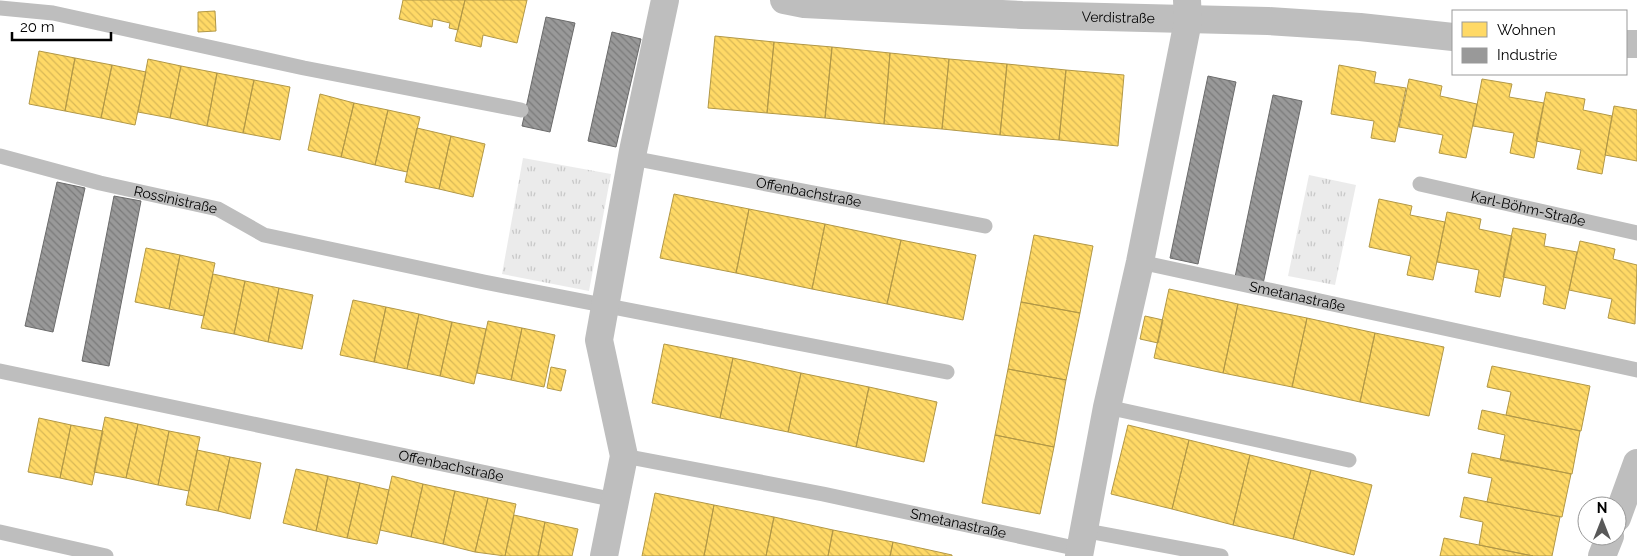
<svg xmlns="http://www.w3.org/2000/svg" width="1637" height="556" font-family="Raleway,sans-serif">
<style>
.grass{fill:url(#grass-tufts)}
.homes{fill:url(#homes-back-hatch);stroke:#b29847}
.industry{fill:url(#industry-back-hatch);stroke:#6b6b6b}
.lines{fill:none;stroke-linecap:round;stroke-linejoin:round}
.service{stroke:#bebebe;stroke-width:15}
.minor{stroke:#bebebe;stroke-width:28}
.tertiary{stroke:#bebebe;stroke-width:28}
.labels{text-anchor:middle;dominant-baseline:central;stroke-width:5;stroke-linejoin:round;paint-order:stroke}
.street-label{font-size:14px;fill:#000;stroke:#fff}
</style>
<defs>
<pattern id="grass-tufts" width="24" height="20" patternUnits="userSpaceOnUse" patternTransform="scale(1.25)"><rect width="24" height="20" fill="#ebebeb"/><path d="M3 7l-1-3M5 7V3M7 7l1-3M15 17l-1-3M17 17v-4M19 17l1-3" fill="none" stroke="#c8c8c8"/></pattern>
<pattern id="homes-back-hatch" width="6" height="6" patternUnits="userSpaceOnUse" patternTransform="scale(1.25)"><rect width="6" height="6" fill="#ffd966"/><path d="M-1 5l2 2M0 0l6 6M5-1l2 2" fill="none" stroke="#d9b857"/></pattern>
<pattern id="industry-back-hatch" width="6" height="6" patternUnits="userSpaceOnUse" patternTransform="scale(1.25)"><rect width="6" height="6" fill="#999"/><path d="M-1 5l2 2M0 0l6 6M5-1l2 2" fill="none" stroke="#7a7a7a"/></pattern>
</defs>
<rect width="100%" height="100%" fill="#fff"/>
<path class="grass" d="M523,158l88,16 -22,117 -87,-17z
M1309,175l47,10 -21,100 -47,-9z"/>
<path class="homes" d="M403,0h62l-7,30 -9,-2 1,-5 -17,-4 -1,8 -33,-8z
M465,0h62l-10,43 -34,-8 -2,12 -26,-6z
M215,11l1,20 -18,1v-20z
M715,36l59,6 -7,71 -59,-5z
M774,42l58,5 -7,71 -58,-5z
M832,47l58,6 -6,71 -59,-6z
M39,51l36,7 -10,53 -36,-7z
M890,53l59,6 -7,70 -58,-5z
M75,58l37,7 -11,53 -36,-7z
M148,59l33,7 -11,52 -32,-6z
M949,59l58,5 -7,71 -58,-6z
M1007,64l59,6 -7,70 -59,-5z
M112,65l34,7 -11,53 -34,-7z
M1339,65l37,7 -2,11 32,5 -11,54 -24,-4 3,-17 -43,-7z
M181,66l36,7 -10,53 -37,-8z
M1066,70l58,5 -6,71 -59,-6z
M217,73l37,7 -11,53 -36,-7z
M1409,79l33,7 -2,10 37,8 -11,54 -27,-5 4,-18 -44,-8z
M1482,79l30,5 -3,13 35,6 -10,55 -24,-5 4,-20 -41,-7z
M254,80l36,7 -10,53 -37,-7z
M1546,92l39,7 -2,11 29,6 -10,58 -25,-5 4,-19 -45,-9z
M320,94l34,9 -13,54 -33,-7z
M354,103l34,7 -13,55 -34,-8z
M1614,106l23,4v51l-32,-6z
M388,110l32,7 -13,55 -32,-7z
M417,128l34,8 -12,53 -34,-7z
M451,136l34,8 -12,53 -34,-8z
M674,194l75,15 -13,64 -76,-15z
M1379,199l33,7 -2,9 35,7 -12,58 -26,-5 4,-19 -42,-9z
M749,209l76,15 -13,65 -76,-16z
M1447,212l34,7 -2,10 33,7 -12,61 -25,-5 4,-22 -42,-8z
M825,224l76,16 -14,64 -75,-15z
M1513,228l33,6 -2,12 33,6 -12,57 -22,-5 3,-18 -43,-9z
M1034,235l59,11 -13,67 -59,-11z
M901,240l75,15 -13,65 -76,-16z
M1580,241l35,8 -2,10 24,6 -2,59 -27,-6 4,-19 -43,-9z
M146,248l34,7 -11,54 -34,-7z
M180,255l35,8 -11,53 -35,-7z
M213,274l32,7 -11,53 -33,-6z
M245,281l34,7 -11,54 -34,-8z
M279,288l34,7 -11,54 -34,-7z
M1169,289l69,15 -15,69 -69,-15z
M353,300l33,7 -12,55 -34,-7z
M1021,302l59,11 -14,67 -58,-11z
M1238,304l69,14 -15,69 -69,-14z
M386,307l33,7 -12,55 -33,-7z
M419,314l33,8 -12,54 -33,-7z
M1145,316l18,4 -5,23 -18,-4z
M1307,318l68,15 -15,69 -68,-15z
M488,321l34,7 -11,52 -34,-7z
M452,322l34,7 -12,55 -34,-8z
M522,328l33,7 -11,52 -33,-7z
M1375,333l69,14 -15,69 -69,-14z
M664,344l69,14 -13,60 -68,-15z
M733,358l68,15 -13,59 -68,-14z
M1492,366l98,20 -9,45 -75,-16 5,-23 -24,-5z
M551,367l15,3 -5,21 -14,-3z
M1008,369l58,11 -12,67 -59,-12z
M801,373l68,14 -13,60 -68,-15z
M869,387l68,15 -13,60 -68,-15z
M1482,410l98,21 -8,43 -72,-14 5,-25 -27,-6z
M105,417l33,7 -12,54 -32,-6z
M39,418l32,7 -11,53 -32,-6z
M138,424l31,7 -11,54 -32,-7z
M71,425l32,6 -11,54 -32,-7z
M1128,425l61,15 -17,69 -61,-15z
M169,431l31,6 -11,54 -31,-6z
M995,435l59,12 -14,67 -58,-11z
M1189,440l61,15 -17,70 -61,-16z
M197,450l33,7 -12,54 -32,-6z
M1472,453l99,21 -9,43 -75,-15 5,-24 -24,-5z
M1250,455l61,15 -18,69 -60,-14z
M230,457l31,6 -11,56 -32,-8z
M296,469l32,7 -12,55 -33,-8z
M1311,470l61,15 -18,70 -61,-16z
M328,476l32,7 -13,55 -31,-7z
M392,476l31,8 -12,53 -31,-7z
M360,483l29,7 -12,54 -30,-6z
M423,484l32,7 -12,53 -32,-7z
M455,491l33,7 -13,54 -32,-8z
M655,493l59,12 -10,51h-62z
M1464,497l96,20 -8,39h-19l-54,-11 4,-23 -23,-5z
M488,498l28,6 -11,52 -30,-4z
M714,505l60,12 -8,39h-62z
M514,515l31,7 -7,34h-33z
M774,517l59,13 -5,26h-62z
M545,522l33,7 -6,27h-34z
M833,530l60,12 -3,14h-62z
M1444,538l35,7 54,11h-93z
M893,542l59,13v1h-62z"/>
<path class="industry" d="M546,17l29,6 -25,109 -28,-6z
M612,32l29,7 -25,108 -28,-6z
M1208,76l28,6 -38,182 -28,-6z
M1273,95l29,6 -39,183 -28,-7z
M57,182l28,6 -32,144 -28,-6z
M114,196l27,5 -32,165 -27,-5z"/>
<g class="lines">
<g class="service">
<path d="M0,8l53,5 251,55 217,42"/>
<path id="s1" d="M0,156l100,27 118,26 46,26 220,47 463,90"/>
<path id="s2" d="M632,158l353,68"/>
<path id="s3" d="M1420,184l217,49"/>
<path id="s4" d="M1140,262l497,108"/>
<path id="s5" d="M0,371l615,129"/>
<path d="M1107,407l242,53"/>
<path id="s6" d="M624,456l199,38 256,55"/>
<path d="M1082,530l139,26"/>
<path d="M0,532l106,24"/>
</g>
<g class="minor">
<path id="s7" d="M784,0l20,4 218,11 246,6 92,6 93,10"/>
<path d="M1626,44h11"/>
<path d="M604,556l20,-100 -25,-116 34,-189 32,-151"/>
<path d="M1079,556l28,-149 33,-145 48,-241 -1,-21"/>
</g>
<path class="tertiary" d="M1617,518l20,-55
M1602,556l8,-20"/>
</g>
<g class="labels">
<g class="street-label">
<text stroke="none"><textPath href="#s7" startOffset="335">Verdistraße</textPath></text>
<text stroke="none"><textPath href="#s2" startOffset="180">Offenbachstraße</textPath></text>
<text stroke="none"><textPath href="#s1" startOffset="181">Rossinistraße</textPath></text>
<text stroke="none"><textPath href="#s3" startOffset="111">Karl-Böhm-Straße</textPath></text>
<text stroke="none"><textPath href="#s4" startOffset="161">Smetanastraße</textPath></text>
<text stroke="none"><textPath href="#s5" startOffset="461">Offenbachstraße</textPath></text>
<text stroke="none"><textPath href="#s6" startOffset="341">Smetanastraße</textPath></text>
</g>
</g>
<rect x="1452" y="10" width="175" height="65" fill="#ffffff" stroke="#999999"/>
<rect x="1462" y="22" width="25" height="15" fill="#ffd966" stroke="#999999"/>
<text x="1497" y="35" font-size="15" fill="#000000">Wohnen</text>
<rect x="1462" y="48" width="25" height="15" fill="#999999" stroke="#999999"/>
<text x="1497" y="60" font-size="15" fill="#000000">Industrie</text>
<g transform="translate(1602 521)"><circle r="24" fill="#ffffff" stroke="#999999"/>
<path d="M0-4L9 19L0 12L-9 19Z" fill="#595959"/>
<text y="-8" font-size="14" font-weight="bold" text-anchor="middle" fill="#000000">N</text>
</g>
<path d="M12 32v8h99v-8" fill="none" stroke="#000000" stroke-width="2.5"/>
<text x="20" y="32" font-size="15" fill="#000000" stroke="#ffffff" stroke-width="4" paint-order="stroke">20 m</text>
</svg>
